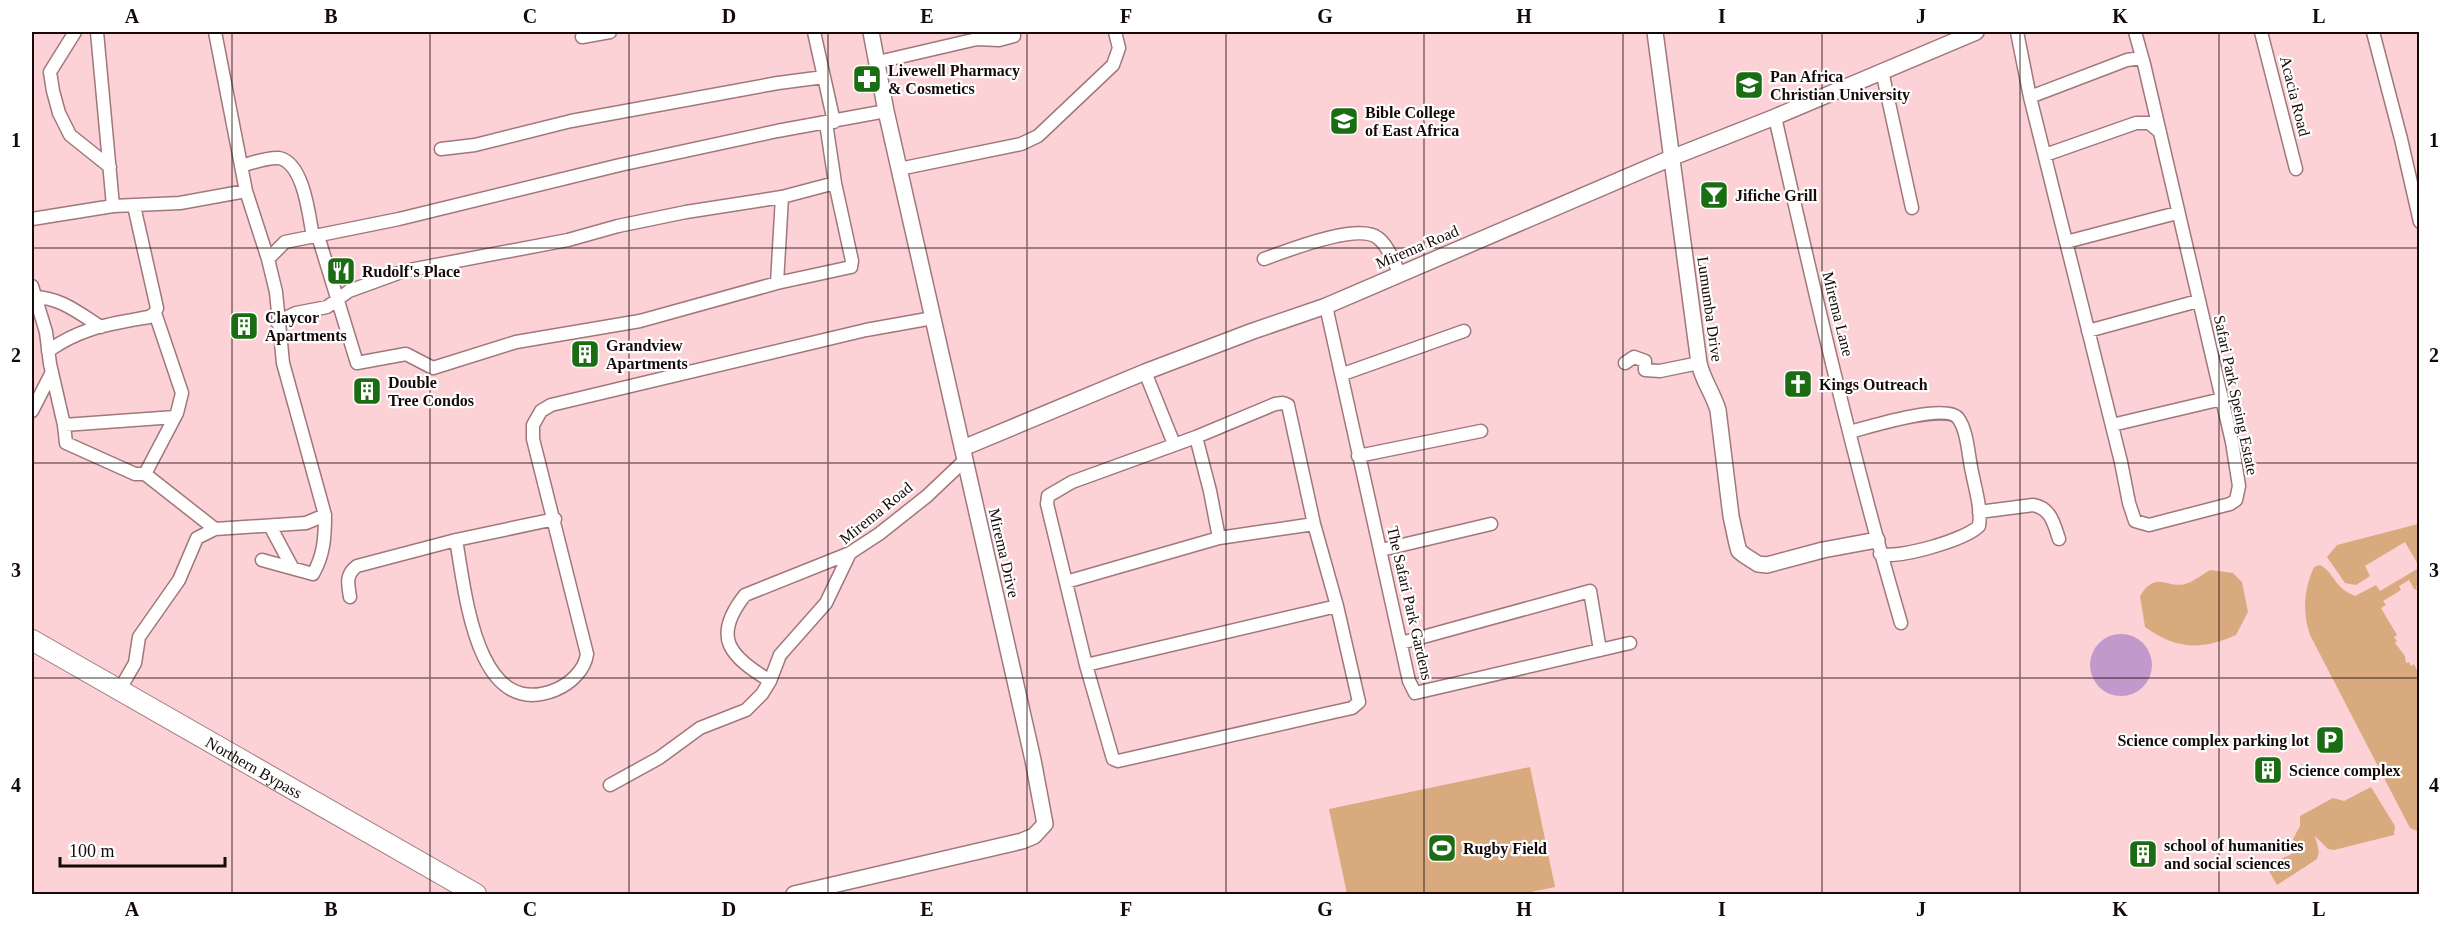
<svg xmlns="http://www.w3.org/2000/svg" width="2451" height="926" font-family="'Times New Roman',serif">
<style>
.green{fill:#d9aa7e}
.water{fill:#c199ca}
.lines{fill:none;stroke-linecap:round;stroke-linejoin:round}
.minor-casing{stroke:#9e787b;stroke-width:15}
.tertiary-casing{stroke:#9e787b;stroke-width:18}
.primary-casing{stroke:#9e787b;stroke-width:22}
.minor{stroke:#fff;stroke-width:12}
.tertiary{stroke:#fff;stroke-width:15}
.primary{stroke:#fff;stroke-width:20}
.grid{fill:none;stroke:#16090a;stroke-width:1.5;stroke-opacity:0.55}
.labels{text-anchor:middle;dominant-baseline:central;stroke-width:4.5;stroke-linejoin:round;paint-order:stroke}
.poi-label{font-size:16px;font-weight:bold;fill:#16090a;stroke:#fff;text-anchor:start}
.street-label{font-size:16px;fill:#16090a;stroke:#fff}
.neatline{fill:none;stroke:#16090a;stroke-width:2}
.grid-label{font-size:20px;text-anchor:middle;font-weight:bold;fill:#16090a}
</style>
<rect width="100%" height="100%" fill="#fdd2d6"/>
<path class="green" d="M2418,524l2,2 -1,40 -14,-24 -40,24 5,10 -14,9 -11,-2 -18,-26 10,-12z
M2320,565c16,9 12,21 35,31l21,-11 4,6 39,-23v16l-3,3 2,3 -4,-1 -5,-9 -10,6 2,4 -18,11 3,4 -5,3 16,27 -3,2 3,4 -2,2 10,13 1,7 3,-1 2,4 3,-2 5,11v157l-9,-4 -100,-193c-8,-23 -6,-46 4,-68z
M2210,570l23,3 9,9 6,30 -12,23c-34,15 -59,15 -91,-8l-5,-31c17,-28 28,-5 48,-13 8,-3 15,-9 22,-13z
M1530,767l25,120 -34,7h-174l-18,-85z
M2371,787l24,39 -1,9 -60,15 -6,-1 -13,-13 4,16 -2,7 -40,26 -11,-19 32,-15 -5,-12 7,-13v-10l33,-18 11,3z"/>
<path class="water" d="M2090 665a31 31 0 1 1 62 0a31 31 0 1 1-62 0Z"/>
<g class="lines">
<g class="minor-casing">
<path id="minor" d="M75,32l-25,40 3,19 6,22 11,22 40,32
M97,32l16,174
M814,32l20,90
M2017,32l13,65 91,365 8,41 6,18 14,4 81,-21 6,-4 3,-14 -7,-44 -88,-378 -9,-32
M2261,32l35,137
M2373,32l28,107 19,83
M582,37l28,-5
M878,62l99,-23 22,1 15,-4
M1882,71l30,137
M2030,97l97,-37 14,-2
M1775,117c38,169 77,339 126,506
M441,149l34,-4 96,-24 207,-38 46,-6
M2045,155l91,-32h13l11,9
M241,166c11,-3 26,-9 38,-8 25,5 30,58 34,79
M899,169l122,-25 17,-8 75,-71 6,-17 -4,-16
M32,219l81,-13 67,-3 66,-12
M318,236l39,127 49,-9 27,14 83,-26 124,-21 137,-38 74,-16 1,-6 -17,-78
M2066,242l111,-29
M268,259l17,-17 114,-23 221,-54 157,-34 109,-20
M1264,259c22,-8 94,-37 114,-21 10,7 16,25 22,36
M777,283l5,-86
M32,286l14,46 4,32 14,61 2,18 69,31h10l70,55
M32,297c26,-1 47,16 69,30
M1326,306l83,375 6,12 215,-50
M277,322l19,-9 31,-6 22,-16 55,-20 164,-31 50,-14 68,-14 96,-15 53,-14 -9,-60
M2088,331l110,-30
M48,351c34,-24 62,-27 101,-34l6,-4 2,-5 -23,-102
M1625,363l9,-6 11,4v9l15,1 39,-8
M1145,372l29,72
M1343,374l121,-43
M32,411l20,-39
M64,425l111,-8
M2112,425l110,-26
M1850,432c18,-5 96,-29 108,-14 9,12 10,34 13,49 3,18 11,41 8,59 -14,14 -80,33 -99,28
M1196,437l14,54 9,47
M1358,456l123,-25
M145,474l32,-61 5,-20 -27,-80
M1979,512l54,-7c18,3 21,19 26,34
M270,526l22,41
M456,540c9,48 19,182 99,150 15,-6 30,-20 32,-36l-54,-215v-14l8,-14 10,-6 315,-75 67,-12
M1381,550l110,-26
M262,560l51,14c11,-19 12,-37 12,-59
M1066,582l153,-44 95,-14
M350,597c-2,-13 -5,-22 7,-31l99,-26 99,-21
M1401,643l189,-52 10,59
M1086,665l-39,-161 1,-8 24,-14 124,-45 79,-33 8,-1 5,2 26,119 23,82 22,96 -7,6 -18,4 -216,49 -5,-2 -27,-94 251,-59
M770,681c-40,-25 -59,-43 -25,-86l105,-42
M120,689l15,-26 4,-26 40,-57 18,-42 18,-9 91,-6 19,-8 -42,-152 -7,-71 -8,-33 -22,-68 -31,-159
M610,785l49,-27 41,-30 46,-18 16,-16 8,-13 10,-26 46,-52 24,-50 29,-19 48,-38 38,-36"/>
</g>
<g class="tertiary-casing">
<path id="tertiary" d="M1655,32l44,331c4,18 14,30 19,47l13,106 6,28 2,7 5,4 14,9 9,1 56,-15 54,-10
M963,448l182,-76 108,-41 73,-25 345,-148 104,-41 201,-85
M794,894l228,-53 12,-5 11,-12 -12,-64 -147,-649 -15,-79"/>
</g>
<g class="primary-casing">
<g id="primary">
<path id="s1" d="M32,640l444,254"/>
</g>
</g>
<use href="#minor" class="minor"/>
<use href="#tertiary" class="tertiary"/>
<use href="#primary" class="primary"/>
</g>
<path class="grid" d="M232,32v862M430,32v862M629,32v862M828,32v862M1027,32v862M1226,32v862M1424,32v862M1623,32v862M1822,32v862M2020,32v862M2219,32v862M32,248h2388M32,463h2388M32,678h2388"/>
<defs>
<g id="pharmacy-square" transform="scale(1.5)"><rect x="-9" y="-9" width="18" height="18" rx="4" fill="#1b6d13" stroke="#fff"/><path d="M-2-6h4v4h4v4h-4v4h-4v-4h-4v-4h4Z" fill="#fff"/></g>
<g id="university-square" transform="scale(1.5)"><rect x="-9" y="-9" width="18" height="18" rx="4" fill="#1b6d13" stroke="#fff"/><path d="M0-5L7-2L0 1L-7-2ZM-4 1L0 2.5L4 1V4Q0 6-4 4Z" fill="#fff"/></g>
<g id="bar-square" transform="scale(1.5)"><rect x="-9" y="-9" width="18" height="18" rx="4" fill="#1b6d13" stroke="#fff"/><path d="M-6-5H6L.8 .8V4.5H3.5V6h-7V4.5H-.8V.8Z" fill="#fff"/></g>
<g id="restaurant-square" transform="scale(1.5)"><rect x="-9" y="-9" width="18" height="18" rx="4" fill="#1b6d13" stroke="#fff"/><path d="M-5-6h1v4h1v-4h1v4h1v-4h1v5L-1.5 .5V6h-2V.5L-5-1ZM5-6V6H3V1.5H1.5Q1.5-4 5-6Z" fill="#fff"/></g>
<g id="building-square" transform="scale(1.5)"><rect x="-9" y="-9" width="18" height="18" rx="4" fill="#1b6d13" stroke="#fff"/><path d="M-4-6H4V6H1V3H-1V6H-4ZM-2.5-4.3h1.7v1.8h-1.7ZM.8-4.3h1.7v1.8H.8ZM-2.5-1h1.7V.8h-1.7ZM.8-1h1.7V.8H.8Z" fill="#fff"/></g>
<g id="church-square" transform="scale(1.5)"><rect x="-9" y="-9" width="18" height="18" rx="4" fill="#1b6d13" stroke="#fff"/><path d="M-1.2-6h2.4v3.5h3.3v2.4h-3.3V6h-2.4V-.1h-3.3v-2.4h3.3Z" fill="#fff"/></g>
<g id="parking-square" transform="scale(1.5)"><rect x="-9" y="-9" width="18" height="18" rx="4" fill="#1b6d13" stroke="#fff"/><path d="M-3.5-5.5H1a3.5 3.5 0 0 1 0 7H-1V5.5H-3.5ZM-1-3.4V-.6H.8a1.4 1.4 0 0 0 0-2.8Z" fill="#fff"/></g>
<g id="stadium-square" transform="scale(1.5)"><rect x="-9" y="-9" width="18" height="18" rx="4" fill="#1b6d13" stroke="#fff"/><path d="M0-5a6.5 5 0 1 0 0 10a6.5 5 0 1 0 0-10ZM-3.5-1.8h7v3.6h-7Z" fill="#fff"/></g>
</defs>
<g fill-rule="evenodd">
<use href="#pharmacy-square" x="867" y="79"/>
<use href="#university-square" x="1749" y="85"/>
<use href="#university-square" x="1344" y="121"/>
<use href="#bar-square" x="1714" y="195"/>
<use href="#restaurant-square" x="341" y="271"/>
<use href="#building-square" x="244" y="326"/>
<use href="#building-square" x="585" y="354"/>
<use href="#church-square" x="1798" y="384"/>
<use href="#building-square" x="367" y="391"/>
<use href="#parking-square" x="2330" y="740"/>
<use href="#building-square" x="2268" y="770"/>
<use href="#stadium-square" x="1442" y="848"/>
<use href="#building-square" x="2143" y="854"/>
</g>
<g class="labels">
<g class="poi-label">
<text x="888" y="70">Livewell Pharmacy<tspan x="888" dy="18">&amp; Cosmetics</tspan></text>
<text x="1770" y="76">Pan Africa<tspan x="1770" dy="18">Christian University</tspan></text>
<text x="1365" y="112">Bible College<tspan x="1365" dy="18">of East Africa</tspan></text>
<text x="1735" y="195">Jifiche Grill</text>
<text x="362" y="271">Rudolf's Place</text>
<text x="265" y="317">Claycor<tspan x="265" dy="18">Apartments</tspan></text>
<text x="606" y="345">Grandview<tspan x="606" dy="18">Apartments</tspan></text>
<text x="388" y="382">Double<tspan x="388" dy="18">Tree Condos</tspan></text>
<text x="1819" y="384">Kings Outreach</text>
<text x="2309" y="740" text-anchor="end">Science complex parking lot</text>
<text x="2289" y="770">Science complex</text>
<text x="2164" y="845">school of humanities<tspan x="2164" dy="18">and social sciences</tspan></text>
<text x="1463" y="848">Rugby Field</text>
</g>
<g class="street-label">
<text transform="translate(2295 96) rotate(76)">Acacia Road</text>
<text transform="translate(1417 247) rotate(-23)">Mirema Road</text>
<text transform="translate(1710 309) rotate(82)">Lumumba Drive</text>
<text transform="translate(1838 314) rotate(76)">Mirema Lane</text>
<text transform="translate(2236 395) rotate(78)">Safari Park Speing Estate</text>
<text transform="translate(876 513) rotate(-39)">Mirema Road</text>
<text transform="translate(1004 553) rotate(77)">Mirema Drive</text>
<text transform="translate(1410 603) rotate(77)">The Safari Park Gardens</text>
<text stroke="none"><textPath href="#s1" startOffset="256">Northern Bypass</textPath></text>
</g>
</g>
<rect width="2451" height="926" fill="none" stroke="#ffffff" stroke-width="66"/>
<path d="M60 857v9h165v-9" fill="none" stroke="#16090a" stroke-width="3"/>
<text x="69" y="857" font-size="18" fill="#16090a" stroke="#ffffff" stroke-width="4.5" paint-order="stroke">100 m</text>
<rect x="33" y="33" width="2385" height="860" class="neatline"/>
<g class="grid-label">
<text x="132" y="23">A</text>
<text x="331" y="23">B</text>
<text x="530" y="23">C</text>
<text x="729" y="23">D</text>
<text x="927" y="23">E</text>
<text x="1126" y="23">F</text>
<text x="1325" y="23">G</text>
<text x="1524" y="23">H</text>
<text x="1722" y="23">I</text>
<text x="1921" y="23">J</text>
<text x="2120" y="23">K</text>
<text x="2319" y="23">L</text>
<text x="16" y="147">1</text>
<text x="2434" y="147">1</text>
<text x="16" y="362">2</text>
<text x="2434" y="362">2</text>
<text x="16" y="577">3</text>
<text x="2434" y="577">3</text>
<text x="16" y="792">4</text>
<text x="2434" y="792">4</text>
<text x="132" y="916">A</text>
<text x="331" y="916">B</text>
<text x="530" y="916">C</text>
<text x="729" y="916">D</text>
<text x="927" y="916">E</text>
<text x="1126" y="916">F</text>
<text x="1325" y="916">G</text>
<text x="1524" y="916">H</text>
<text x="1722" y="916">I</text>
<text x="1921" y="916">J</text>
<text x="2120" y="916">K</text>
<text x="2319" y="916">L</text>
</g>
</svg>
